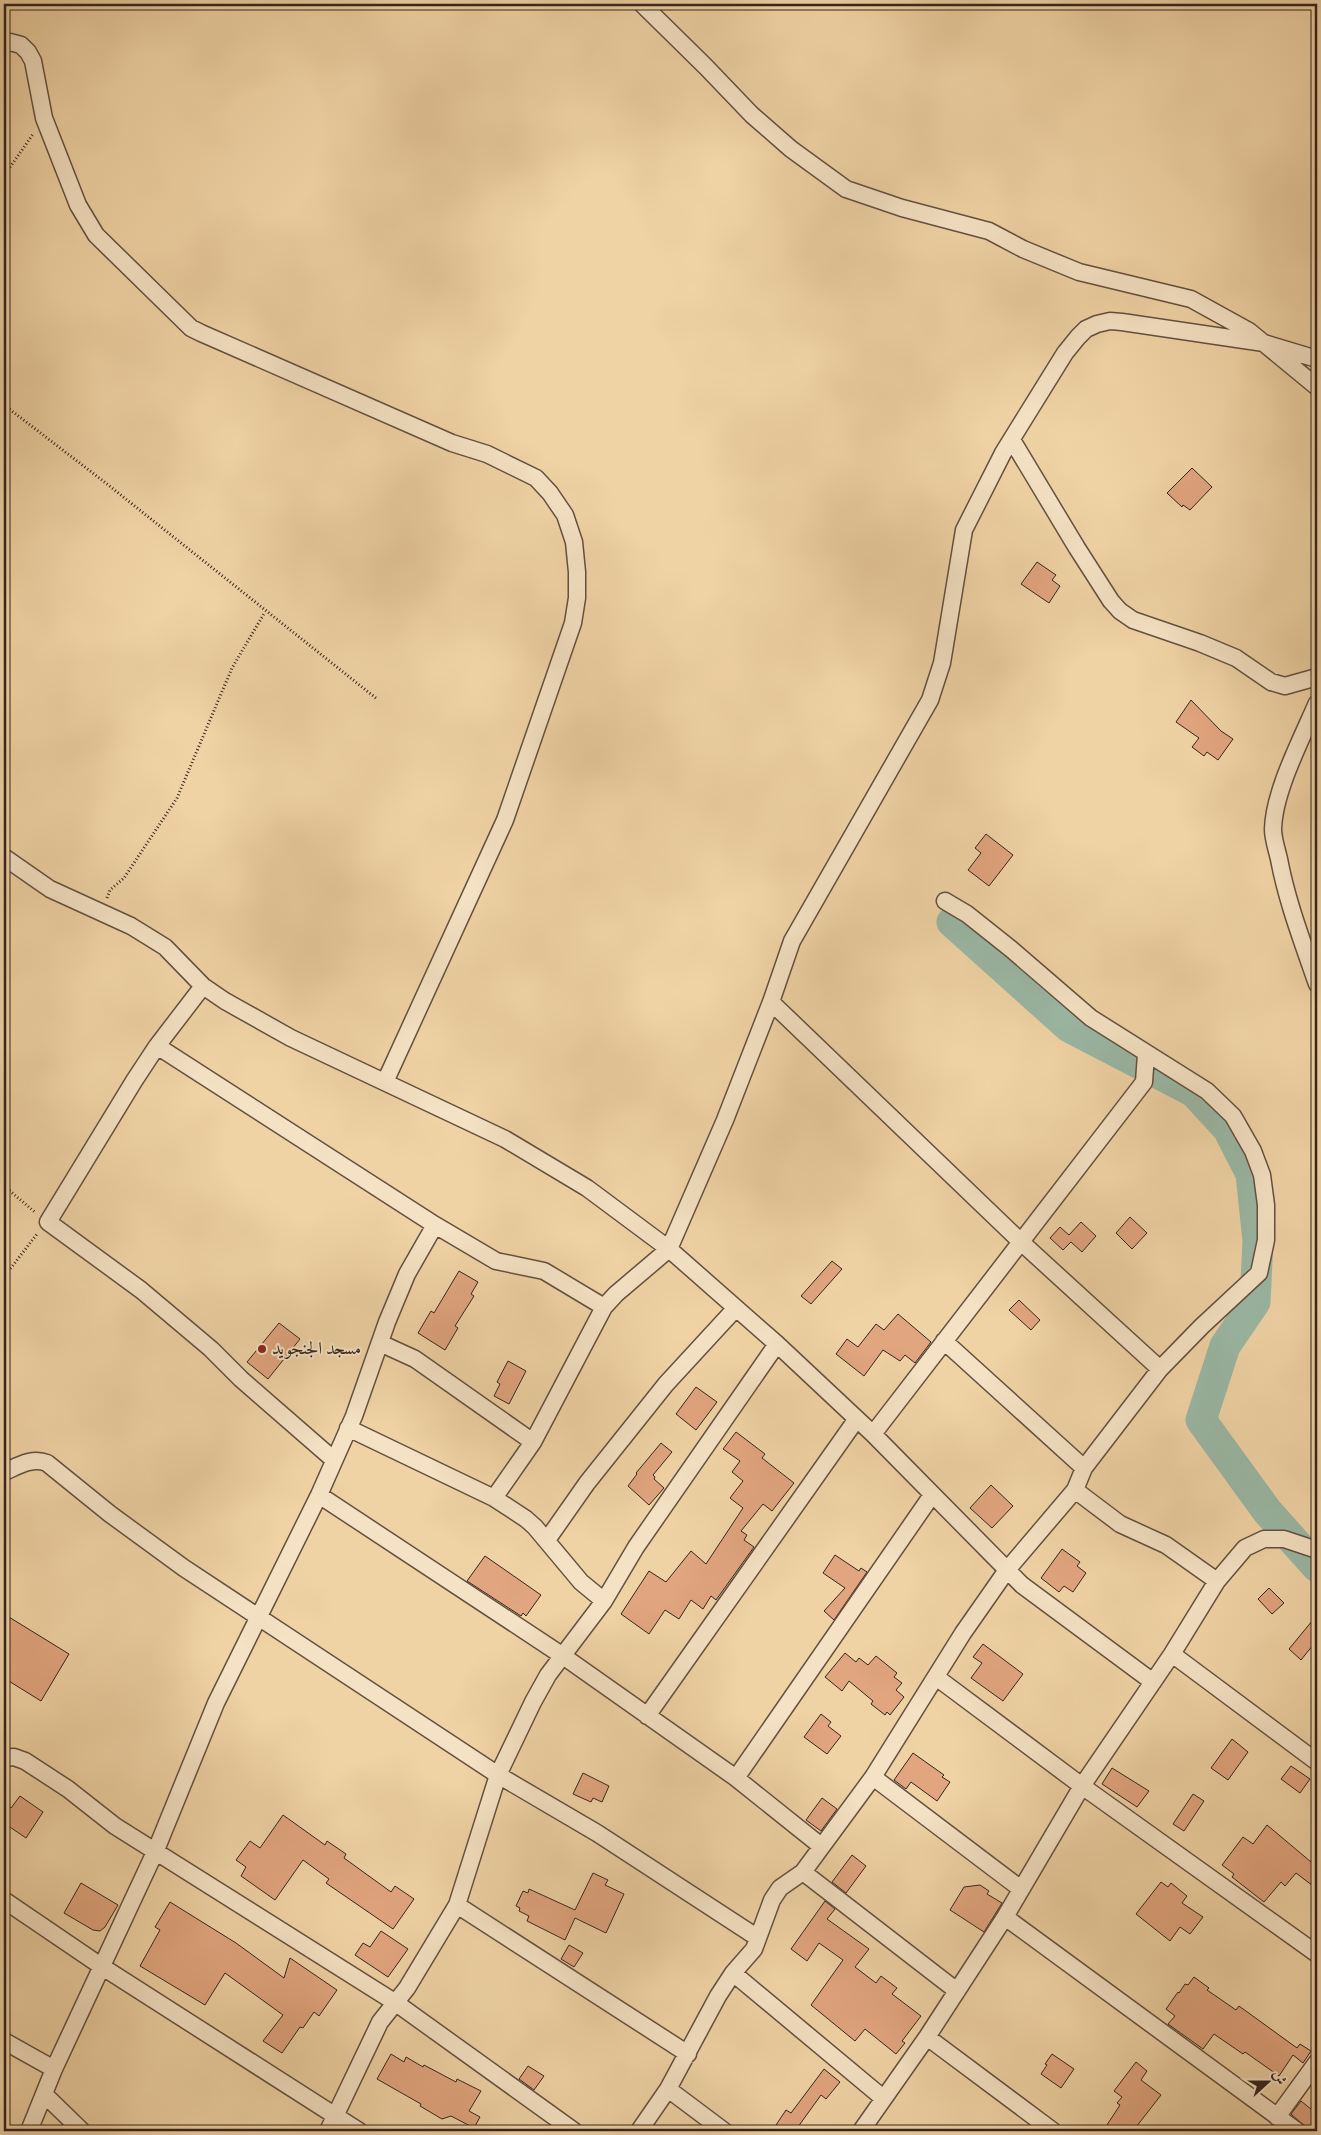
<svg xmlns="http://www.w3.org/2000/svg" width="1321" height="2135" font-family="'IM FELL English',Amiri,serif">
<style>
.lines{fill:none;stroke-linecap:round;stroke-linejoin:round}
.river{stroke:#9ab8a5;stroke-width:31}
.building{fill:#e1a57f;stroke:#34251f}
.minor-casing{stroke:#635040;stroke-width:19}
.path{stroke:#34251f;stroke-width:3;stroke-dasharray:1 2.5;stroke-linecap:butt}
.minor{stroke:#f5e2c4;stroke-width:16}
.poi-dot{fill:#8f2418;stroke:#f5e2c4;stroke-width:2}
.labels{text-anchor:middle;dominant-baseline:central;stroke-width:4;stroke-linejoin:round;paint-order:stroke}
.poi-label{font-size:18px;fill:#34251f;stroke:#f5e2c4;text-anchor:start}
</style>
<rect width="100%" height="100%" fill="#f0d3a5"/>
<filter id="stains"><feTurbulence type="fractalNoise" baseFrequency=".004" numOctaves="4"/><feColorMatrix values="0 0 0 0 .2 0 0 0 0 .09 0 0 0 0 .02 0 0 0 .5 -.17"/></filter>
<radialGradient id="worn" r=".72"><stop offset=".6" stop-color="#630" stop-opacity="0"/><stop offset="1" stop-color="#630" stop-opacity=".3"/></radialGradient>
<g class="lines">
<path class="river" d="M952,922l117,105 125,65 34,37 23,45 7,67 -3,61 -30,44 -24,74 66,91 50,56"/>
</g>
<path class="building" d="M1192,468l20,19 -22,23 -7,-5 -1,2 -15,-14z
M1037,562l19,13 -4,5 8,6 -11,17 -28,-19z
M1191,700l30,31 12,8 -15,21 -11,-8 -3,4 -12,-9 7,-9 -23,-16z
M986,834l27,21 -24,31 -21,-16 13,-17 -6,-5z
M1130,1217l17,16 -15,16 -16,-16z
M1081,1222l15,14 -14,16 -11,-10 -8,8 -13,-12 10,-11 9,8z
M832,1261l10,8 -31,35 -10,-8z
M459,1271l19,11 -7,12 3,2 -19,30 3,2 -13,22 -27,-17 13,-22 3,2z
M1019,1300l21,20 -9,10 -22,-20z
M898,1314l33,28 -16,21 -10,-8 -5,6 -17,-11 -19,26 -28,-22 11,-15 11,8 18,-23 8,6z
M279,1323l21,16 -32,40 -21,-17z
M508,1361l18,10 -17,33 -15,-8 6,-12 -3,-2z
M696,1387l21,15 -21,28 -20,-16z
M736,1432l29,22 -3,4 32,25 -22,28 -9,-7 -22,27 6,4 -3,5 10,7 -38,53 -5,-4 -8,13 -12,-9 -12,19 -14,-9 -16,24 -28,-20 28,-43 17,11 25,-31 15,13 37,-56 -13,-10 13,-17 -11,-9 8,-11 -17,-12z
M661,1443l11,9 -19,23 2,2 -1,2 10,9 -15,17 -21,-19 9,-12 -1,-1z
M991,1485l22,21 -21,22 -22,-20z
M1062,1549l18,13 -3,4 9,7 -13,19 -9,-6 -5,6 -18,-14z
M835,1555l24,16 2,-3 6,4 -33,48 -10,-9 21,-23 -22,-15z
M485,1556l56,39 -15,21 -3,-3 -2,3 -54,-35z
M1269,1588l15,15 -12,11 -14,-15z
M4,1614l65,40 -28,47 -37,-23z
M1317,1615v25l-16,20 -12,-11z
M983,1644l40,30 -20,27 -32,-23 11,-15 -9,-6z
M845,1653l11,9 3,-4 9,7 8,-9 21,17 -3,4 8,6 -6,7 8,7 -14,18 -3,-3 -2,3 -14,-11 2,-3 -24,-20 -7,10 -17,-14z
M821,1714l10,8 -3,4 13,10 -14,18 -23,-17z
M1232,1739l16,13 -20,28 -17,-12z
M913,1753l31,22 -2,2 8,5 -13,19 -26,-19 -5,7 -12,-9z
M1291,1766l19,13 -10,14 -19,-14z
M1112,1768l37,23 -12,16 -35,-23z
M583,1773l26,13 -7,16 -9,-4 -2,4 -18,-8z
M1193,1794l11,7 -20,30 -11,-7z
M20,1796l23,16 -17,26 -22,-15v-21l7,6z
M822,1798l15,11 -16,22 -15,-11z
M283,1815l42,30 2,-4 19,13 -2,4 47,34 4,-6 19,13 -21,30 -67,-46 3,-4 -26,-19 -28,40 -34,-24 5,-9 -10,-7 14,-19 10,7z
M1267,1825l50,42v22l-21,-16 -11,13 -4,-4 -17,20 -32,-25 2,-3 -12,-9 21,-28 10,7z
M852,1855l14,11 -20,27 -14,-11z
M593,1873l15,7 -3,5 19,9 -18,39 -31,-15 -10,22 -38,-19 2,-5 -10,-5 1,-3 -4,-2 7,-15 5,2 1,-4 46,21z
M1161,1882l7,5 3,-4 16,13 -5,7 21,14 -13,17 -10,-7 -10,14 -34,-27z
M81,1883l37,22 -13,22 -5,4 -7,-1 -29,-17z
M980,1885l9,6 -2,3 15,9 -18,29 -34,-22 14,-23z
M825,1901l10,8 -8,10 42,30 -14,18 21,16 5,-7 16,12 -5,6 29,22 -19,25 3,2 -9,11 -31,-25 -10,12 -44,-36 32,-45 -24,-17 -12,18 -16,-12z
M170,1902l66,41 48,35 6,-20 47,32 -18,26 -5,-4 -11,16 -3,-1 -18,26 -19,-12 20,-26 -58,-42 -20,32 -65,-39 20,-36 -5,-3z
M381,1931l27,18 -20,28 -33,-22 8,-12 7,4z
M569,1945l14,8 -9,14 -13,-8z
M1194,1977l15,11 -2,2 29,20 3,-4 58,42 3,-4 11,7 -8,12 -10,-8 -14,21 -34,-24 -2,2 -29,-20 -11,15 -35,-25 7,-8 -9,-7 12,-17 1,1 6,-9 3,1z
M391,2054l13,8 2,-5 17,10 1,-2 32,17 1,-3 24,12 -12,20 11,6 -6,11 -23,-12 -9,3 -22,-13 1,-2 -44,-25z
M1052,2054l22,15 -13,19 -20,-14 6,-9 -2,-1z
M1136,2062l11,9 -6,9 20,15 -28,36h-30l17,-26 -3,-2 5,-6 -8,-6z
M528,2066l16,10 -10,14 -15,-11z
M824,2069l16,13 -14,17 -5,-4 -26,36h-23l14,-21 5,3z
M1301,2101l16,13v5l-8,11 -18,-16z"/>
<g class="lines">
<g class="minor-casing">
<path id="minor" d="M642,4l64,63 46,48 39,34 55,40 56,19 87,23 34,18 56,23 112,27 58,32 68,56
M4,43l6,-1 11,3 7,7 5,9 11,57 34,87 18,30 95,93 10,5 251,110 35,11 49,24 14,15 15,22 9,27 3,30v26l-4,25 -68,197 -120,262
M1012,440l65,108 34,53 9,10 13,9 67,23 36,15 35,24 14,4 32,-9
M1317,703c-15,35 -43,88 -44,126 0,10 4,21 6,30 8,43 24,84 38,125
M4,857l46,32 81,37 34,21 38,39 22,15 66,37 214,101 82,49 82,61 108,95 96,90 149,151 131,97
M203,986l-46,60 -23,35 -86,141 93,68 70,59 30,30 93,81
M771,1002l250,240 139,127
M157,1046l278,179 61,36 48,10 60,36
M944,1341l140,127
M380,1343l35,16 118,83
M348,1428l146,70 39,-56 71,-135 12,-13 53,-45 56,-129 46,-118 21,-61 138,-241 12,-37 22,-133 39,-77 62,-100 13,-16 8,-8 11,-5 13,-3 12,1 142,21 53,16
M873,1434l271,-352 2,-28
M4,1472c14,-6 28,-15 43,-9l63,51 74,54 314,207 99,58 161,105
M1075,1490l45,34 46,21 51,36
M319,1495l244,161 173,122 85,68
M494,1498l32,21 9,8 46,55 23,19
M547,1540l40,-57 79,-99 70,-76
M1172,1654l145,108
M936,1677l146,109 235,168
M647,1716l209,-296
M4,1758l10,-1 11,4 43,28 47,37 281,177 178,128
M873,1777l148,112
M736,1778l196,-283
M803,1872l154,119
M4,1900l97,66 258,165
M457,1905l231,149
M1005,1917l292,214
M733,1973l150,125
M927,2037l126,94
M4,2041l50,28
M668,2089l56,42
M45,2095l37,36
M1277,2117l40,-55
M29,2131l25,-62 102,-219 60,-147 103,-208 35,-79 33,-94 20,-48 28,-49
M328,2131l52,-109 27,-34 50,-83 41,-130 35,-73 15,-27 56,-74 32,-54 141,-203
M639,2131l29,-42 50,-93 15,-23 21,-24 18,-49 8,-12 23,-16 70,-95 90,-144 44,-63 68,-80 9,-22 76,-99 42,-43 57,-53 7,-33v-35l-4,-30 -9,-24 -20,-35 -26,-25 -116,-73 -80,-69 -44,-35 -22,-13
M861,2131l66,-94 78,-120 77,-131 90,-132 45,-73 28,-33 19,-9h20l33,11"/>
</g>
<path class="path" d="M4,176l29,-42
M4,405l103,79 270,215
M107,898l3,-8 14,-12 53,-80 55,-130 33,-56
M4,1186l32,27
M4,1277l33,-43"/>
<use href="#minor" class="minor"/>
</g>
<circle class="poi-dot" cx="262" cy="1349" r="5"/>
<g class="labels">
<g class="poi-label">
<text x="272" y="1349">مسجد الجنجويد</text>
</g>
</g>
<rect width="1321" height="2135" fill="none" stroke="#f0d3a5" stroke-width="20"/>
<rect x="5" y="5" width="1311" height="2125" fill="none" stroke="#34251f" stroke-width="2.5"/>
<rect x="10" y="10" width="1301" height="2115" fill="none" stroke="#34251f"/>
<g transform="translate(1268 2082) rotate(69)" stroke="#f5e2c4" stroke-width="4" paint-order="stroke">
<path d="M0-4L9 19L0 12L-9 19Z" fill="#34251f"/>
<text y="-8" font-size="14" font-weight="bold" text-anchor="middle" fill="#34251f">ش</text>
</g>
<rect width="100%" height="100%" filter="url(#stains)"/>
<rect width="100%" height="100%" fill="url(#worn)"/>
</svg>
